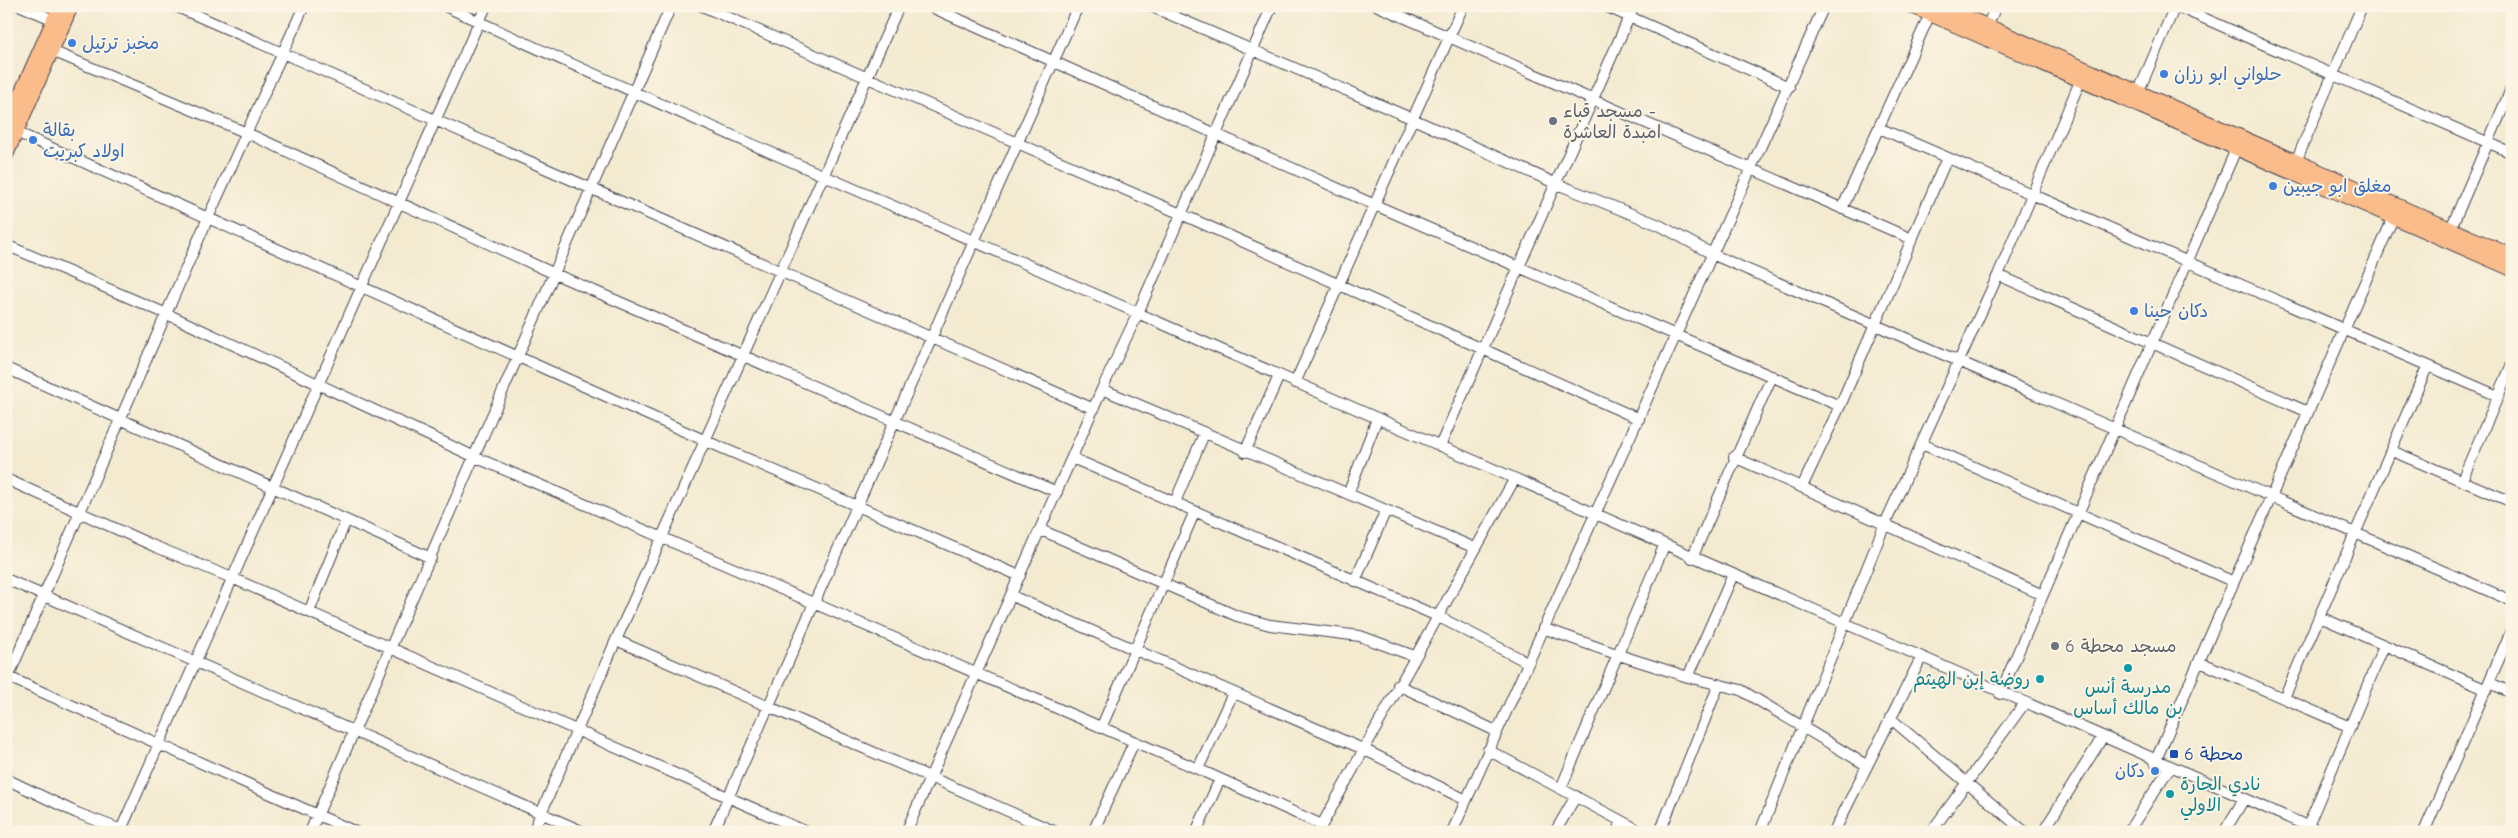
<svg xmlns="http://www.w3.org/2000/svg" width="2518" height="838" font-family="'Comic Neue','Playpen Sans Arabic',sans-serif">
<style>
.lines{fill:none;stroke-linecap:round;stroke-linejoin:round}
.minor-casing{stroke:#414051;stroke-width:12}
.major-casing{stroke:#414051;stroke-width:16}
.minor{stroke:#fff;stroke-width:10}
.major{stroke:#fabc8b;stroke-width:14}
.shop-dot{fill:#3f7fe0;stroke:#fcf5e5;stroke-width:2}
.worship-dot{fill:#6b7280;stroke:#fcf5e5;stroke-width:2}
.culture-dot{fill:#0f9aa8;stroke:#fcf5e5;stroke-width:2}
.transit-dot{fill:#1a4fb4;stroke:#fcf5e5;stroke-width:2}
.labels{text-anchor:middle;dominant-baseline:central;stroke-width:4;stroke-linejoin:round;paint-order:stroke}
.shop-label{font-size:18px;fill:#366cbe;stroke:#fcf5e5;text-anchor:start}
.worship-label{font-size:18px;fill:#5b616d;stroke:#fcf5e5;text-anchor:start}
.culture-label{font-size:18px;fill:#0d838f;stroke:#fcf5e5;text-anchor:end}
.transit-label{font-size:18px;fill:#164399;stroke:#fcf5e5;text-anchor:start}
</style>
<rect width="100%" height="100%" fill="#fcf5e5"/>
<filter id="ink" filterUnits="userSpaceOnUse"><feTurbulence type="fractalNoise" baseFrequency=".02" numOctaves="2"/><feDisplacementMap in="SourceGraphic" scale="10" xChannelSelector="R" yChannelSelector="G"/><feConvolveMatrix kernelMatrix="1 2 1 2 8 2 1 2 1" color-interpolation-filters="sRGB"/></filter>
<filter id="wash" filterUnits="userSpaceOnUse"><feTurbulence type="fractalNoise" baseFrequency=".0096" numOctaves="4" result="noise"/><feDisplacementMap in="SourceGraphic" scale="20" xChannelSelector="R" yChannelSelector="G"/><feGaussianBlur stdDeviation="1.12" result="paint"/><feColorMatrix in="noise" values="0 0 0 0 0 0 0 0 0 0 0 0 0 0 0 0 0 1.4 0 .05"/><feComposite in="paint" operator="in"/></filter>
<g filter="url(#wash)">
<rect width="100%" height="100%" fill="#f3ead0"/>
</g>
<g filter="url(#ink)">
<g class="lines">
<g class="minor-casing">
<path id="minor" d="M21,6l33,14
M175,6l919,403
M445,6c230,107 464,206 697,309 392,173 785,346 1179,517
M702,6l479,208 458,205
M929,6l446,199 465,201
M1150,6l263,113 144,65 102,41 55,30 798,346
M1378,6l534,233
M1605,6l184,81
M2176,6l336,147
M1987,27l9,-21
M52,51l195,82 308,141 502,218
M2138,93l37,-87
M6,96l12,5
M1879,128l619,268
M16,132l690,309 314,135
M2294,166l68,-160
M1842,209l88,-195
M2448,235l64,-148
M6,245l161,69 308,143 723,312 124,56
M1998,275l310,137
M6,368l425,190
M1295,383l168,-377
M1102,389l373,159
M1922,444l312,138
M1440,446l194,-440
M2392,451l120,51
M1245,452l34,-76
M1734,457l309,138
M1072,458l365,158 90,46
M6,479l148,67 78,32 575,254
M2462,480l50,-116
M1802,487l38,-81 107,-248
M1348,494l29,-75
M1175,502l29,-68
M1041,530l196,86 33,9 90,11 54,20
M1692,558l80,-182
M6,579l578,253
M1355,581l31,-71
M1012,596l351,153 103,51
M309,612l37,-92
M2320,617l167,73
M1543,628l76,27 69,22 53,13 125,75
M616,640l440,192
M2200,662l150,65
M6,676l350,156
M1688,677l44,-100
M6,682l201,-462 97,-214
M2490,683l22,10
M1398,685l98,46
M2000,694l237,-547
M2284,698l143,-331
M1890,718l135,114
M1101,728l94,-217
M1488,750l154,82
M2155,762l239,-546
M1198,769l35,-76
M6,779l71,34 50,19
M1561,788l103,-242
M2308,826l76,-180
M120,832l366,-826
M310,832l361,-826
M533,832l83,-192 283,-634
M713,832l365,-826
M906,832l196,-443 36,-76 134,-307
M1093,832l41,-90
M1196,832l24,-53
M1318,832l196,-352
M1452,832l372,-826
M1555,832l21,-36
M1617,832l4,-11
M1660,832l59,-148
M1760,832l124,-306 114,-251 83,-196
M1834,832l87,-174
M1931,832l93,-128
M2043,832l59,-94
M2128,832l42,-65
M2224,832l20,-33
M2424,832l88,-203"/>
</g>
<g class="major-casing">
<path id="major" d="M1912,6l600,263
M1941,6l571,250
M6,127l54,-121
M6,155l65,-149"/>
</g>
<use href="#minor" class="minor"/>
<use href="#major" class="major"/>
</g>
</g>
<g class="shop-dot">
<circle cx="72" cy="43" r="5"/>
<circle cx="2164" cy="74" r="5"/>
<circle cx="33" cy="140" r="5"/>
<circle cx="2273" cy="186" r="5"/>
<circle cx="2134" cy="311" r="5"/>
<circle cx="2155" cy="771" r="5"/>
</g>
<g class="worship-dot">
<circle cx="1553" cy="121" r="5"/>
<circle cx="2055" cy="646" r="5"/>
</g>
<g class="culture-dot">
<circle cx="2128" cy="668" r="5"/>
<circle cx="2040" cy="679" r="5"/>
<circle cx="2170" cy="794" r="5"/>
</g>
<rect class="transit-dot" x="2169" y="749" width="10" height="10" rx="2.5"/>
<g class="labels">
<g class="shop-label">
<text x="82" y="43">مخبز ترتيل</text>
<text x="2174" y="74">حلواني ابو رزان</text>
<text x="43" y="130">بقالة<tspan x="43" dy="21">اولاد كبريت</tspan></text>
<text x="2283" y="186">مغلق ابو جيبين</text>
<text x="2144" y="311">دكان حينا</text>
<text x="2145" y="771" text-anchor="end">دكان</text>
</g>
<g class="worship-label">
<text x="1563" y="111">مسجد قباء -<tspan x="1563" dy="21">امبدة العاشرة</tspan></text>
<text x="2065" y="646">مسجد محطة 6</text>
</g>
<g class="culture-label">
<text x="2030" y="679">روضة إبن الهيثم</text>
<text x="2128" y="687" text-anchor="middle">مدرسة أنس<tspan x="2128" dy="21">بن مالك أساس</tspan></text>
<text x="2180" y="784" text-anchor="start">نادي الحارة<tspan x="2180" dy="21">الاولي</tspan></text>
</g>
<g class="transit-label">
<text x="2184" y="754">محطة 6</text>
</g>
</g>
<rect width="2518" height="838" fill="none" stroke="#fcf5e5" stroke-width="25"/>
</svg>
